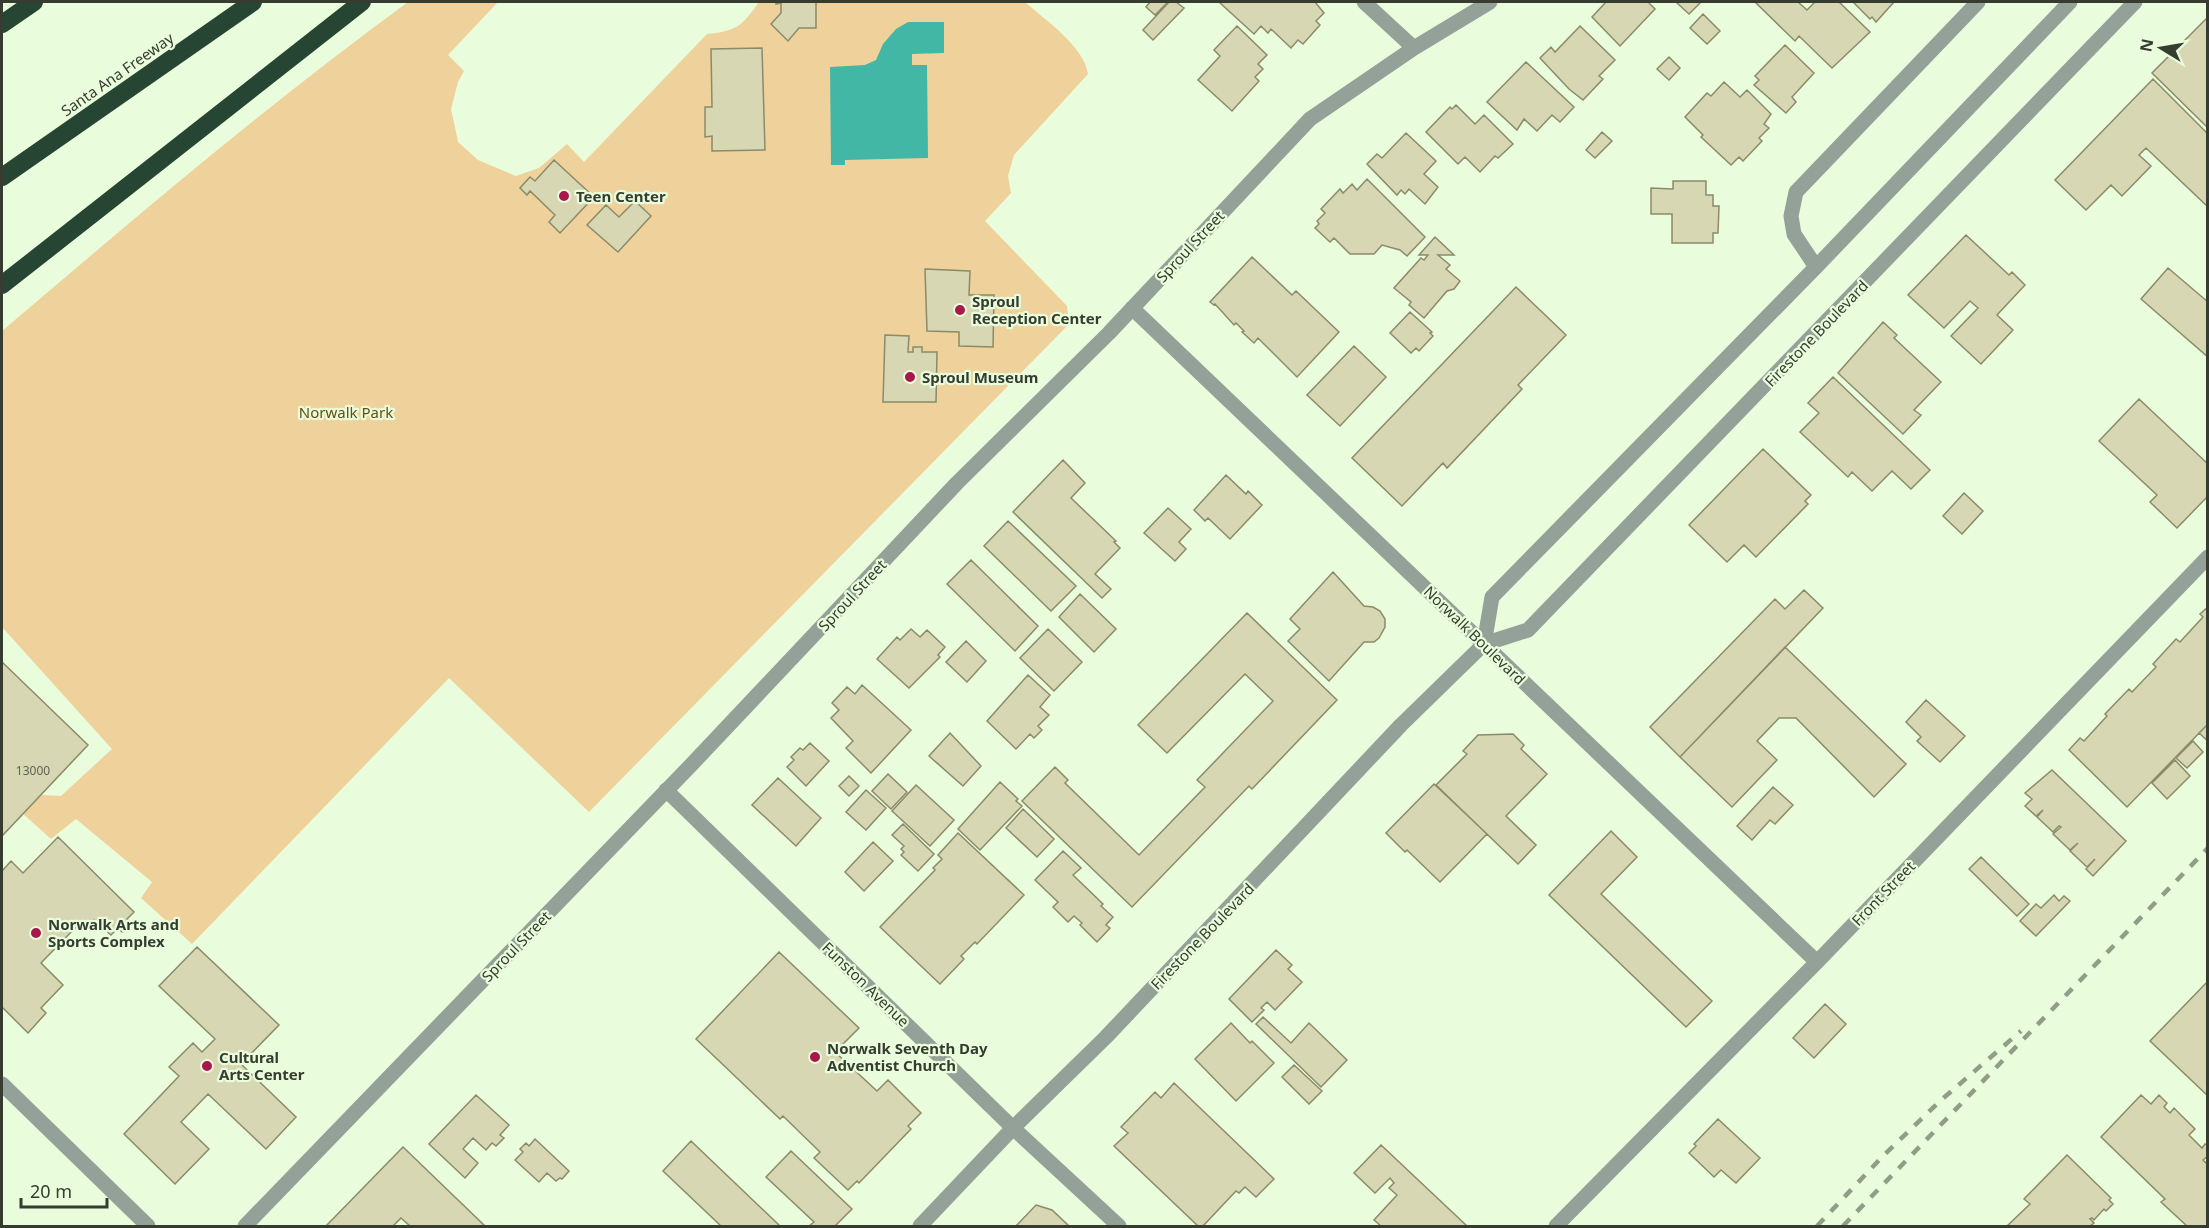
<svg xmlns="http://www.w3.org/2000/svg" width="2209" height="1228" font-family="'Noto Sans',sans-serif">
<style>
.green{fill:#efd19b}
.water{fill:#42b7a6}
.building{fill:#d7d7b3;stroke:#8b8b69;stroke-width:1.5}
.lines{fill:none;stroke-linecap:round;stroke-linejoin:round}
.minor{stroke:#93a198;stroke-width:15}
.highway{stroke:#274533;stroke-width:18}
.rail{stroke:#919e87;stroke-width:4.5;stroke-dasharray:10 10;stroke-linecap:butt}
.poi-dot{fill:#aa174c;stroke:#e9fcdb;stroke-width:2}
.labels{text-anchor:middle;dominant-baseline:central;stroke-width:4.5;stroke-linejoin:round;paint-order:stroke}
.number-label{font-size:12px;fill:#5e6451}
.street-label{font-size:15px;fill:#363d30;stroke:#e9fcdb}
.poi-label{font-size:15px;font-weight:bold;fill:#363d30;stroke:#e9fcdb;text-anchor:start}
.park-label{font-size:15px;fill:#694d11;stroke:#e9fcdb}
</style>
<rect width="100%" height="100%" fill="#e9fcdb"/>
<path class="green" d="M408,2h90l-50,53 16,16 -6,11 -7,27 7,33 20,18 38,16 23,-8 28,-24 17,18 123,-128c30,-3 35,-8 52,-32h266c20,18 59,44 63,72l-74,81 -6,21 3,17 -26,28 82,85 2,18 -480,488 -140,-134 -257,266 -51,-46 11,-16 -76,-63 -25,20 -30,-27 21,-17 19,1 51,-47 -110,-122v-296c133,-113 265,-226 406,-329z"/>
<path class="water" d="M908,22h36v31l-32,1v11h15l1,93 -83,2v5h-14l-1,-98 35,-2 11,-5 7,-16 13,-15z"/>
<path class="building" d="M776,2h40v26h-17l-11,13 -17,-17 10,-11v-10l-5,1z
M1150,2h18l-13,13 -9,-8z
M1169,2h7l8,6 -31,32 -10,-10z
M1219,2h96l9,11 -8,8 4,4 -17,19 -5,-4 -7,8 -20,-19 -3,4 -7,-7 -7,8z
M1606,2h45l-2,1 6,6 -35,37 -28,-29z
M1676,2h25l-12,12z
M1755,2h43l9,8 8,-8h24l31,30 -38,36 -33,-32 -4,5z
M1853,2h41l-18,20 -4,-5 -2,2z
M1703,14l17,17 -13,13 -17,-16z
M2207,18l1,1v109l-56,-55z
M1237,26l30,29 -9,9 5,5 -8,8 4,4 -27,30 -34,-31 22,-24 -6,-6z
M1580,26l35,34 -16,16 4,3 -20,21 -14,-11 -29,-31 11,-11 4,5z
M1785,45l29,28 -22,24 4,5 -10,11 -32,-28 5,-5 -4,-4z
M762,48l3,102 -53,1v-15l-7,1v-30h7l-1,-58z
M1669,57l11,11 -11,12 -12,-11z
M1526,62l48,45 -14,15 -8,-7 -15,16 -13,-12 -7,11 -30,-28z
M2153,79l55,55v73l-62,-59 -7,7 12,11 -29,30 -11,-11 -25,25 -31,-30z
M1724,82l16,15 7,-7 24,24 -7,10 5,4 -10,10 3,3 -19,20 -4,-4 -8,8 -30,-28 2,-2 -18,-18 22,-24 4,3z
M1456,105l19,19 9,-9 29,29 -15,14 -3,-2 -15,16 -15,-15 -7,7 -32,-32 24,-25 2,2z
M1602,132l10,9 -17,17 -9,-8z
M1406,133l30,28 -12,13 14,13 -13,17 -16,-15 -4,5 -4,-4 -4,5 -30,-31 10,-10 5,4z
M554,160l40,37 -34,36 -11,-11 6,-7 -25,-24 -3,4 -7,-7 10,-11 5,4z
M1367,179l58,58 -18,19 -7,-6 -18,-5 -8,9h-24l-16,-16 -4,4 -15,-14 4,-4 -2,-3 8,-8 -4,-4 19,-20 3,4 9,-9 5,6z
M1673,181h33v14h7v11h6l-1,27h-5v10h-41v-29h-21v-26l22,1z
M635,201l16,15 -33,36 -31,-27 19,-20 13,12z
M1966,235l43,40 3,-3 13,13 -28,30 16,15 -32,34 -30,-28 27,-28 -8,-7 -26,27 -36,-33z
M1435,237l19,18h-16l12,10 -4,4 14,12 -6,8 -7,2 -23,27 -15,-13 2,-3 -17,-14 27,-30 3,2 4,-5h-9z
M1252,257l40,38 4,-4 43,41 -42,45 -39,-39 -4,5 -12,-11 2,-1 -8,-8 -2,2 -19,-21 -1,1 -4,-3z
M2168,268l40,34v55l-67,-58z
M925,269l45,2 -1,24h25l-1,52 -34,-1v-14l-32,-1z
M1516,287l50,48 -48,50 4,4 -75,79 -4,-5 -41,43 -50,-48z
M1410,312l22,20 -2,1 3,3 -14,15 -3,-3 -5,5 -21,-20z
M1883,322l14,13 -3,3 47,44 -27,28 7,5 -18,19 -65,-61z
M885,335l24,1 -1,16h5v-5h9v5h15l-1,50h-53z
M1354,346l32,31 -46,49 -33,-31z
M1833,377l97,93 -19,19 -19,-18 -20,20 -20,-19 -4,5 -48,-45 19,-19 -11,-10z
M2139,399l69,65v32l-31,32 -27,-26 7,-7 -58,-54z
M1763,449l48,46 -6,6 3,3 -52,53 -12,-12 -17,17 -38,-37z
M1063,460l22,23 -14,15 45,43 -2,1 6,6 -25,26 16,15 -9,9 -89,-86z
M1226,475l20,19 2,-3 14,14 -32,34 -22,-21 -3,3 -11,-11z
M1964,493l19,18 -21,23 -19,-18z
M1168,508l23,21 -12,13 7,7 -11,12 -31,-28z
M1008,521l68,65 -25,25 -67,-65z
M971,560l67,66 -23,25 -68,-67z
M1333,572l31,34 9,1 7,4 5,8v8l-6,11 -5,4h-10l-35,39 -41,-40 12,-12 -10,-10z
M1804,590l19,18 -143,149 -30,-30 125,-128 10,10z
M1080,594l36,35 -22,23 -35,-35z
M2208,607v117l-81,83 -58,-57 11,-12 4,3 23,-25 -2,-2 24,-25 3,3 24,-25 -3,-3 23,-25 4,3 23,-25 -3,-3z
M1247,613l90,87 -85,89 -3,-3 -117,121 -110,-106 33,-34 13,13 -3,3 74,72 66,-68 -8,-7 76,-79 -28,-27 -78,79 -29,-28z
M911,629l9,8 7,-7 18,17 -7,8 2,2 -31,31 -32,-29 20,-22 3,3z
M1048,629l34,33 -28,29 -34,-33z
M966,641l20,20 -19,21 -21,-20z
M1785,647l121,117 -32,33 -78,-79h-17l-22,23 20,19 -45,47 -52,-50z
M2,662l86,83 -86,91z
M1028,675l22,20 -10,12 9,8 -11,11 4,4 -8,8 -4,-4 -14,15 -29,-28z
M862,685l49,45 -40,43 -25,-25 7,-7 -22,-23 8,-8 -7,-7 15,-16 8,7z
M1926,700l39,36 -25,26 -23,-21 4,-4 -15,-15z
M2208,724v17l-9,-8z
M950,733l31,33 -18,20 -34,-30z
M1513,734l11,11 -3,4 26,25 -41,42 30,29 -18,19 -82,-79 31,-31 -4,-3 15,-16z
M2193,741l10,11 -16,16 -11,-10z
M810,743l19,18 -23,25 -19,-19 7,-7 -3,-3 9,-9 3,2z
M2175,760l15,16 -23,23 -15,-16z
M2052,770l74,71 -33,35 -7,-7 9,-10 -8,8 -17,-16 8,-8 -8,7 -17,-16 8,-7 -2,-1 -6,6 -16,-15 6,-7 -7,6 -11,-10 7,-7 -7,-6z
M888,774l19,18 -16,17 -19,-18z
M849,776l10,10 -10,10 -10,-10z
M778,778l43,40 -25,28 -44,-41z
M1000,782l18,17 -2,2 6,5 -42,44 -22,-21z
M1434,784l53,50 -47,48 -33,-32 -2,2 -19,-19z
M916,785l38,35 -24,26 -38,-35z
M1773,787l20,18 -18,19 -5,-4 -18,20 -15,-14z
M866,790l20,18 -20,22 -20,-18z
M1023,809l31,30 -17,18 -31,-29z
M903,824l31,30 -16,17 -17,-16 3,-3 -3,-3 3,-3 -12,-11z
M1611,831l26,26 -36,37 111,107 -26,26 -137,-132z
M958,833l66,62 -47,49 -2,-2 -14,14 3,3 -24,25 -60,-57 55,-57 -2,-2 9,-9 -4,-4z
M58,837l76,75 -7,7 3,4 -8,9 -4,-4 -7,7 -17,-15 -10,10 -6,-5 -37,38 22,22 -22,23 5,5 -18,20 -26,-26v-136l9,-10 12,12z
M873,842l20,19 -29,30 -19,-19z
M1063,851l18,17 -8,7 30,29 -2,2 12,11 -7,8 4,3 -13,14 -17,-17 2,-2 -8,-7 -6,6 -15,-15 5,-5 -23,-22z
M1981,857l48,47 -12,12 -48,-47z
M2054,895l5,6 5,-5 6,5 -34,35 -16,-15 16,-17 5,4z
M197,947l82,78 -38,39 55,53 -30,32 -58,-55 -27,28 28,27 -34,35 -51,-50 55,-58 -10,-9 24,-24 9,9 13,-13 -56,-53z
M1276,950l16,15 -4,4 14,13 -27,28 -8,-8 -6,6 3,2 -12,12 -23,-23z
M779,952l80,76 -24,24 42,39 11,-11 33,33 -13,13 3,3 -52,54 -2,-2 -9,9 -34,-32 6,-6 -37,-36 -3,3 -84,-80z
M2208,981v115l-58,-55z
M1825,1004l21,20 -32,34 -21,-20z
M1263,1017l28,26 18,-20 38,37 -26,27 -65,-63z
M1231,1023l19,20 2,-2 22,22 -38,38 -41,-42z
M1294,1065l28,26 -13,13 -27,-27z
M1174,1083l100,96 -18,18 -11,-10 -6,6 -3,-2 -33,35h-5l-84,-80 14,-13 -7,-6 34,-35 6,6z
M476,1095l33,30 -9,10 4,3 -8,8 -4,-3 -6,7 -13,-12 -10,11 15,14 -13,15 -36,-34z
M2141,1095l10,9 8,-9 8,8 -3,4 6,6 4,-5 21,21 -6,6 13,13 3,-4 3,2v10l-5,4 5,5v61h-21l-26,-24 4,-3 -64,-62z
M1718,1119l42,39 -24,25 -15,-13 -7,7 -25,-24 7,-7 -2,-2z
M535,1139l34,32 -7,8 -2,-1 -4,3 -9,-8 -8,9 -24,-22 8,-8 -3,-3 6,-6 3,3z
M691,1141l89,85h-59l-58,-55z
M1381,1145l86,81h-86l-7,-6 23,-25 -8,-7 5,-5 -4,-5 -15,15 -21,-20z
M403,1147l82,79h-75l-9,-8 -8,8h-67z
M791,1151l61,58 -17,17h-26l5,-4 -48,-45z
M2067,1155l44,43 -2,2 4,4 -7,7 -2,-2 -10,11 -2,-2 -2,1 4,4 -4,3h-83l23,-22 -6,-5z
M1036,1205l16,5 17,16h-53z"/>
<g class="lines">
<path class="minor" d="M1364,2l50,46
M1816,267l-22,-33 -3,-18 5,-24 182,-190
M1132,308l685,654
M1484,644l8,-47 324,-330 254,-265
M666,790l347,338 106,98
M2,1084l146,142
M245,1226l448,-463 264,-280 152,-150 201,-214 104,-71 76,-46
M920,1226l93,-98 93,-91 295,-312 83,-81 44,-14 607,-628
M1556,1226l261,-264 391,-405"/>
<path class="highway" d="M2,24l32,-22
M2,177l251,-175
M2,285l360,-283"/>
<path class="rail" d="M1817,1226l66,-70 57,-55 81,-70
M1843,1226l365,-378"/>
</g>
<g class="poi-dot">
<circle cx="564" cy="196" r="6"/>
<circle cx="960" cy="310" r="6"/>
<circle cx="910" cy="377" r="6"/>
<circle cx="36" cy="933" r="6"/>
<circle cx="815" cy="1057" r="6"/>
<circle cx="207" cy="1066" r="6"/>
</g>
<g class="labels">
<g class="number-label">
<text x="33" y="770">13000</text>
</g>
<g class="street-label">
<text transform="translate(117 74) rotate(-35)">Santa Ana Freeway</text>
<text transform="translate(1190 246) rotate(-47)">Sproul Street</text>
<text transform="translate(1816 333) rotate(-46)">Firestone Boulevard</text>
<text transform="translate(852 595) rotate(-47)">Sproul Street</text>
<text transform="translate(1475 635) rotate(44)">Norwalk Boulevard</text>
<text transform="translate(1883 893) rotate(-46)">Front Street</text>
<text transform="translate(1202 936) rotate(-46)">Firestone Boulevard</text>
<text transform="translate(516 946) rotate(-46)">Sproul Street</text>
<text transform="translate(866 984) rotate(44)">Funston Avenue</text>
</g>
<g class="poi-label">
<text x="576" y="196">Teen Center</text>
<text x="972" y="301">Sproul<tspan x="972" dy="17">Reception Center</tspan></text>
<text x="922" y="377">Sproul Museum</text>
<text x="48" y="924">Norwalk Arts and<tspan x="48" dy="17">Sports Complex</tspan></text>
<text x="827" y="1048">Norwalk Seventh Day<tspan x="827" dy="17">Adventist Church</tspan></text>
<text x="219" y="1057">Cultural<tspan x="219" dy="17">Arts Center</tspan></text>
</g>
<g class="park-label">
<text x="346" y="412">Norwalk Park</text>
</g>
</g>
<rect width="2209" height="1228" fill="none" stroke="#363d30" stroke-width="6"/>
<g transform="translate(2161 48) rotate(281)" stroke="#e9fcdb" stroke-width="4.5" paint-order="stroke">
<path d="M0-4.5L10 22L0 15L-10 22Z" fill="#363d30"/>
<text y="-9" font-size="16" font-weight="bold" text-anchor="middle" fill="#363d30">N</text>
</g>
<path d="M21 1198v9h86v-9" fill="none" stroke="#363d30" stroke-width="3"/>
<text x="30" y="1198" font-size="18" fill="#363d30" stroke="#e9fcdb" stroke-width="4.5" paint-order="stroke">20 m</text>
</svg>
